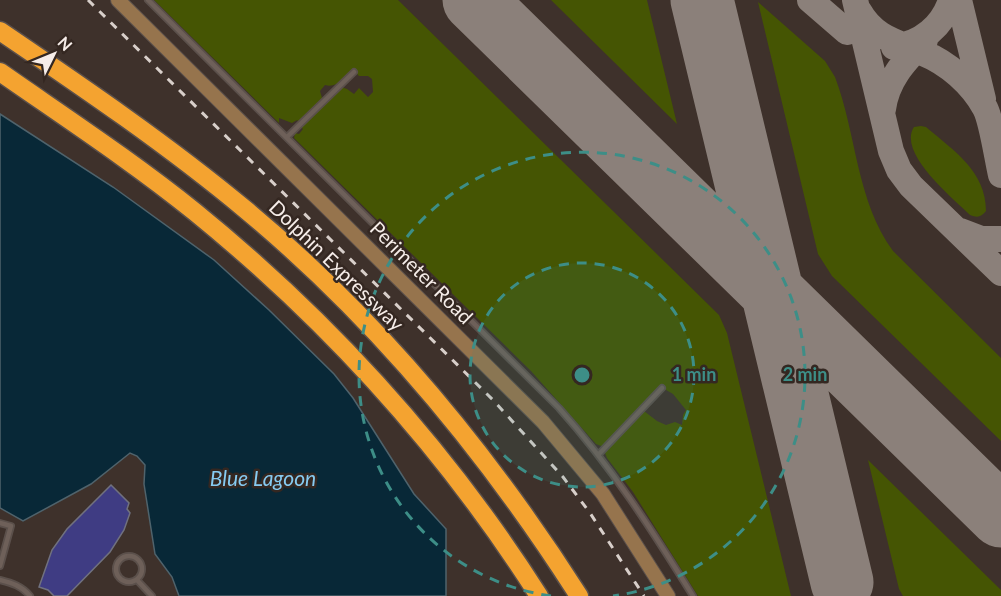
<svg xmlns="http://www.w3.org/2000/svg" width="1001" height="596" font-family="Lato,sans-serif">
<style>
.green{fill:#455503}
.water{fill:#082837;stroke:#4f636c;stroke-width:1.5}
.lines{fill:none;stroke-linecap:round;stroke-linejoin:round}
.taxiway{stroke:#8b807a;stroke-width:26}
.runway{stroke:#8b807a;stroke-width:63}
.building{fill:#3f3c83;stroke:#70717f;stroke-width:1.5}
.lane-casing{stroke:#5b504b;stroke-width:8}
.secondary-casing{stroke:#5b504b;stroke-width:16}
.highway-casing{stroke:#5b504b;stroke-width:21}
.lane{stroke:#6e6059;stroke-width:4.5}
.secondary{stroke:#96744d;stroke-width:14}
.highway{stroke:#f4a330;stroke-width:18}
.rail{stroke:#d8cfca;stroke-width:3;stroke-dasharray:8 8;stroke-linecap:butt}
.ring{fill:none;stroke:#3d8e87;stroke-width:3;stroke-dasharray:10 8}
.labels{text-anchor:middle;dominant-baseline:central;stroke-width:5;stroke-linejoin:round;paint-order:stroke}
.street-label{font-size:20px;fill:#f6ede9;stroke:#342721}
.water-label{font-size:21px;font-style:italic;fill:#86caf0;stroke:#342721}
.centre{fill:#3d8e87;stroke:#342721;stroke-width:3}
.ring-label{font-size:18px;text-anchor:middle;font-weight:bold;fill:#3d8e87;stroke:#342721;stroke-width:5;stroke-linejoin:round;paint-order:stroke}
</style>
<rect width="100%" height="100%" fill="#3e312b"/>
<path class="green" d="M154,0h244l321,315 8,18 64,263h-93l-65,-104 -26,-34 -2,-5 3,-4 36,-38 13,10 9,4 9,-3 7,3 1,-10 3,-5 -13,-16 -12,-7 -56,58 -4,1 -5,-2 -65,-73 -237,-233 1,-5 4,1 4,-5 -3,-3 41,-39 6,2 7,5 5,-6 9,9 5,-5 -1,-13 -4,-3h-9l-6,-7c-8,8 -17,20 -28,16l-5,6 2,7 -23,24 -2,-2 -5,3 -13,-5v5z
M551,0h96l30,124z
M758,2l67,59 10,16c22,58 21,123 58,174l108,107v83l-169,-165 -14,-22z
M921,126l5,1c28,24 60,44 60,84 -5,6 -8,7 -16,4 -17,-17 -73,-62 -56,-88z
M868,460l133,130v6h-98l-4,-7z"/>
<path class="water" d="M0,114l113,73 101,73 55,50 65,64 19,24 61,96 32,35v67h-267l-7,-19 -17,-23 -11,-70 1,-19 -8,-9 -7,-3 -39,31 -68,37 -23,-13z"/>
<g class="lines">
<path class="taxiway" d="M810,0l37,32
M855,0l36,151 8,19 12,16 90,87
M959,0l24,99
M859,11c15,27 38,31 64,42 25,10 49,31 62,55 7,13 12,50 16,67
M894,47c27,-3 49,-21 57,-47
M883,109c4,-30 22,-48 42,-69
M960,231l21,8h20
M987,502l14,11
M838,567l13,29"/>
<path class="runway" d="M474,0l527,516
M702,0l140,582"/>
</g>
<path class="building" d="M111,485l18,18 -2,6 3,4 -6,17 -14,22 -43,44h-13l-6,-6 -9,-3 13,-37 15,-21z"/>
<g class="lines">
<g class="lane-casing">
<path id="lane" d="M148,0l411,408c52,58 93,122 134,188
M287,137l67,-65
M599,454l63,-66
M0,523l11,3 -11,40
M116 569a13 13 0 1 1 26 0a13 13 0 1 1-26 0Z
M0,580c12,3 22,6 30,16
M137,580l15,16"/>
</g>
<g class="secondary-casing">
<path id="secondary" d="M118,0l425,422 60,72 65,102"/>
</g>
<g class="highway-casing">
<path id="highway" d="M0,31c84,57 168,114 246,179 131,109 241,242 333,386
M0,72c66,46 133,90 195,140 134,109 251,238 344,384"/>
</g>
<use href="#lane" class="lane"/>
<use href="#secondary" class="secondary"/>
<use href="#highway" class="highway"/>
<path class="rail" d="M88,0l406,401 69,76 27,36 54,83"/>
</g>
<circle cx="582" cy="375" r="112" fill="#3d8e87" fill-opacity=".12"/>
<g class="ring">
<circle cx="582" cy="375" r="112"/>
<path d="M551 596A223 223 0 1 1 613 596"/>
</g>
<g class="labels">
<g class="street-label">
<text transform="translate(337 265) rotate(44)">Dolphin Expressway</text>
<text transform="translate(422 272) rotate(45)">Perimeter Road</text>
</g>
<g class="water-label">
<text x="263" y="477">Blue Lagoon</text>
</g>
</g>
<circle cx="582" cy="375" r="9" class="centre"/>
<g class="ring-label">
<text x="694" y="381">1 min</text>
<text x="805" y="381">2 min</text>
</g>
<g transform="translate(54 54) rotate(47)" stroke="#342721" stroke-width="4.5" paint-order="stroke">
<path d="M0-4.5L10 22L0 15L-10 22Z" fill="#f6ede9"/>
<text y="-9" font-size="16" font-weight="bold" text-anchor="middle" fill="#f6ede9">N</text>
</g>
</svg>
